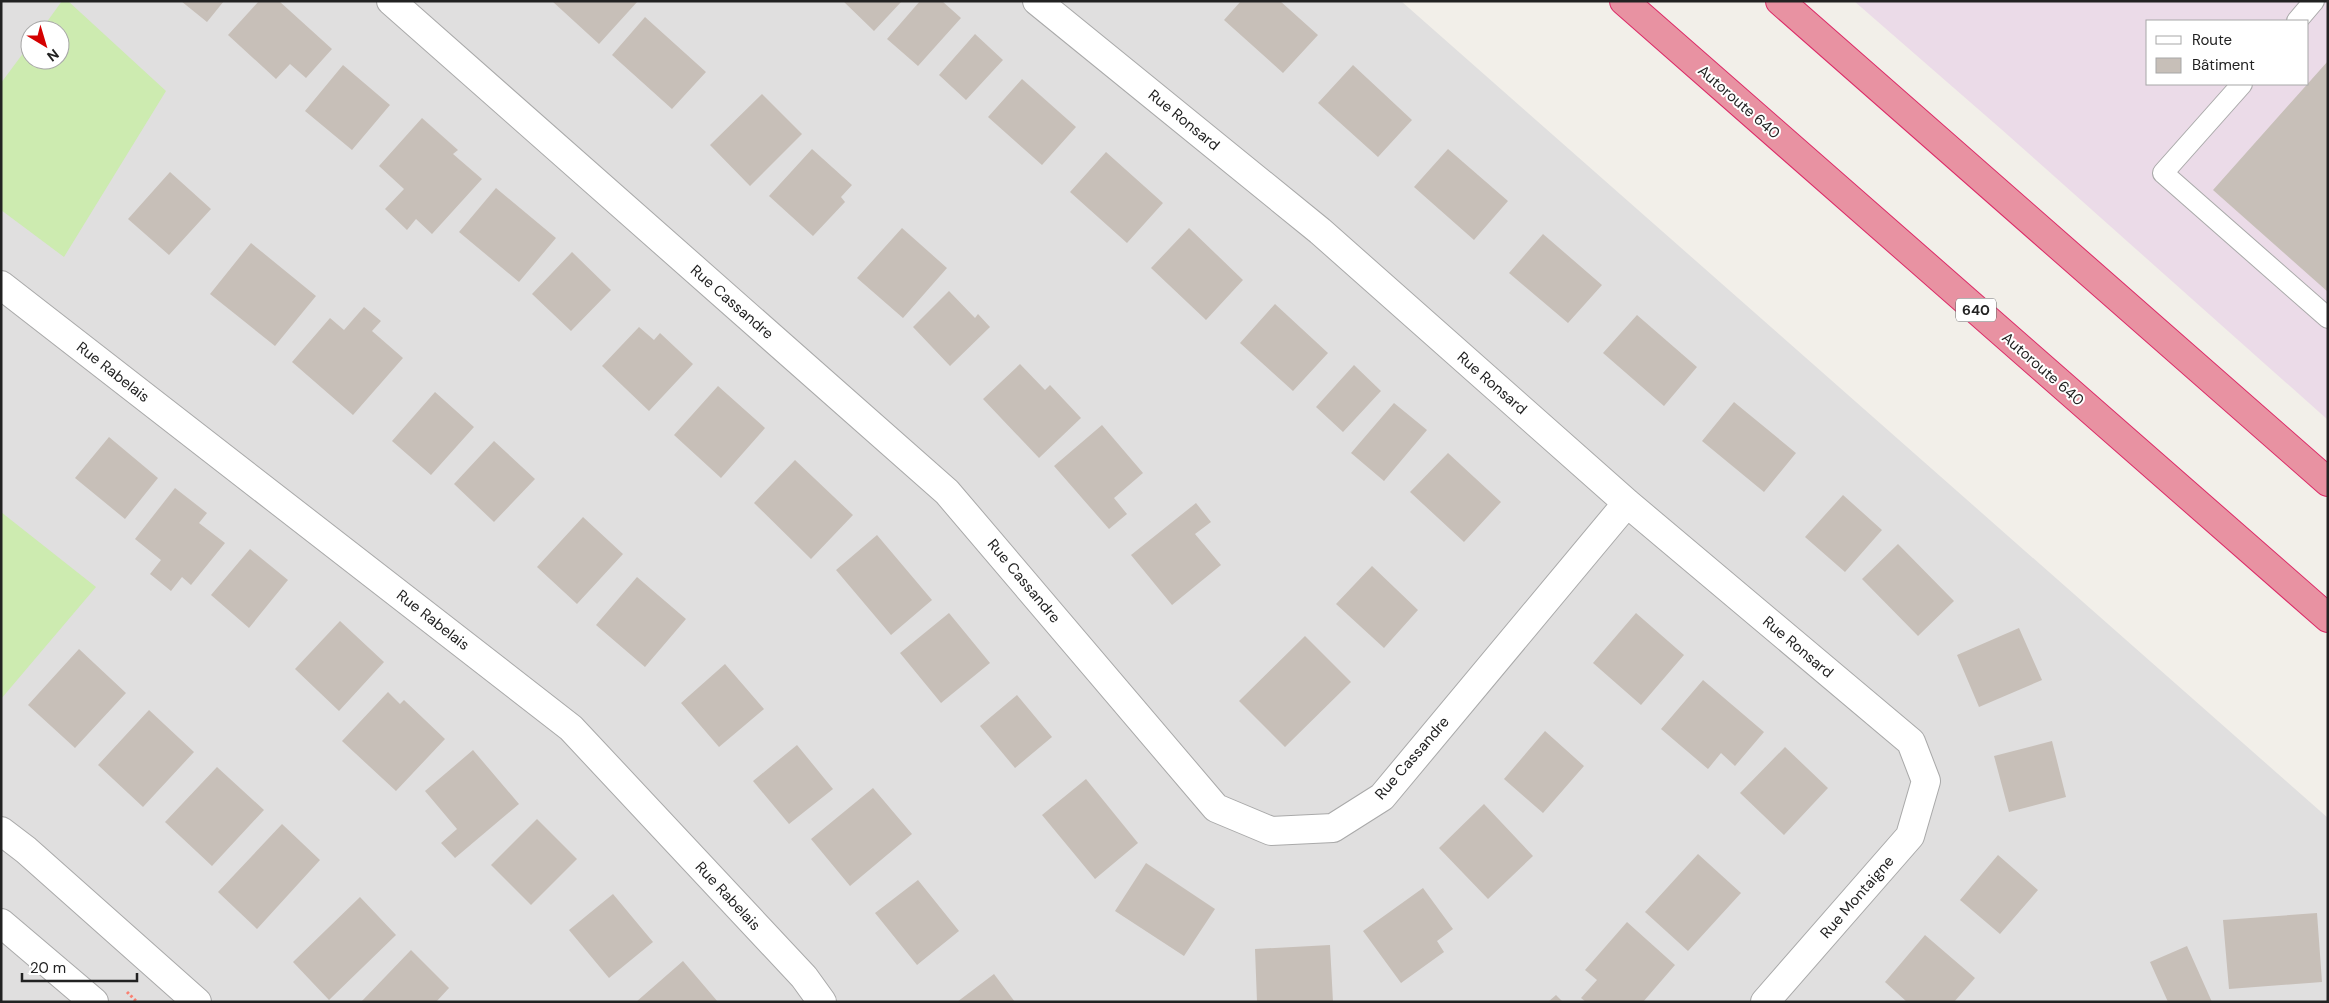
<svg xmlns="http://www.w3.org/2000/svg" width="2329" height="1003" font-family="'DM Sans',sans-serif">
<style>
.residential{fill:#e0dfdf;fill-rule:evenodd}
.industrial{fill:#ebdbe8;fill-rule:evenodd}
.grass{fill:#cdebb0}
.building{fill:#c7bfb8}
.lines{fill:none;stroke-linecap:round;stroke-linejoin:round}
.service-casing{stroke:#a9a9a9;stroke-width:22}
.minor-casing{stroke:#a9a9a9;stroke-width:30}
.tertiary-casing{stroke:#a9a9a9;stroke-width:30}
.motorway-casing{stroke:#dc2a67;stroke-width:30}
.path{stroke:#fa8072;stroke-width:3;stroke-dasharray:2.5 2.5;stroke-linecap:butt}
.service{stroke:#fff;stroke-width:20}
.minor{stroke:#fff;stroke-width:28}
.tertiary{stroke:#fff;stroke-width:28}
.motorway{stroke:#e892a2;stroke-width:28}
.labels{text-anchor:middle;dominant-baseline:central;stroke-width:4;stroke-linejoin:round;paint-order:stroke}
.shield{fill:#fff;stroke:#646464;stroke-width:1}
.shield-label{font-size:14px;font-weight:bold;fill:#222}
.street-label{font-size:15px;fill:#222;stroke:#fff}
</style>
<rect width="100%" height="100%" fill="#f2efe9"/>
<path class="residential" d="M1,1h1400l927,817v184h-2327zM30,30h30v30h-30z"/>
<path class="industrial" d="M1854,1h474v419l-327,-291zM2148,21h160v63h-160z"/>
<path class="grass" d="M62,1h6l98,90 -102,166 -63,-47v-127l29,-39v16h30v-30h-19z
M1,512l95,75 -95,112z"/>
<path class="building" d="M181,1h43l-17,21z
M259,1h20l53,48 -26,29 -16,-14 -14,15 -48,-44z
M552,1h86l-39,43z
M843,1h59l-28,30z
M920,1h22l19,17 -43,48 -31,-27z
M1241,1h39l38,34 -35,38 -59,-53z
M645,17l61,55 -34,37 -60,-54z
M975,34l28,26 -37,40 -27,-25z
M2328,61v231l-115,-102z
M343,65l47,40 -38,45 -47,-39z
M1353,65l59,55 -34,37 -60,-54z
M1022,79l54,48 -34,38 -54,-48z
M762,94l40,40 -52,52 -40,-41z
M422,118l36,32 -5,4 29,25 -50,55 -16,-15 -9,11 -22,-21 19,-20 -25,-23z
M812,149l40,36 -11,12 4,5 -32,34 -44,-40z
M1448,149l60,52 -34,39 -60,-53z
M1106,152l57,51 -36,40 -57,-51z
M170,172l41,37 -42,46 -41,-36z
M496,188l60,50 -37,44 -60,-50z
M902,228l45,40 -44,50 -46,-40z
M1189,228l54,52 -37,40 -55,-52z
M1543,234l59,51 -34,38 -59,-50z
M251,243l65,53 -41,50 -65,-52z
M572,252l39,38 -40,41 -39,-37z
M949,291l26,27 3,-4 12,13 -40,39 -37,-39z
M1275,304l53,49 -35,38 -53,-48z
M364,307l17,14 -9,10 31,27 -50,57 -61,-53 38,-44 14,12z
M1637,315l60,52 -33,39 -61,-53z
M639,327l15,13 6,-7 33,31 -44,47 -47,-45z
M1020,364l25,26 5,-5 31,33 -42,40 -56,-59z
M1354,365l27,26 -38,41 -27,-25z
M718,386l47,42 -44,50 -47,-43z
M435,392l39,35 -43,48 -39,-34z
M1734,402l62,51 -32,39 -62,-51z
M1394,403l33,27 -43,51 -33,-28z
M1102,425l41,48 -29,25 13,16 -18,15 -55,-63z
M109,437l49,41 -33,41 -50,-41z
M494,441l41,38 -41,43 -40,-38z
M1448,453l53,49 -37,40 -54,-50z
M795,460l58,55 -42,44 -57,-56z
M175,488l32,25 -8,10 26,20 -34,42 -9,-8 -11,14 -21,-17 11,-14 -26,-21z
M1843,495l39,35 -37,42 -40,-35z
M1196,503l15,19 -16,12 26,31 -49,40 -41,-50z
M583,517l40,37 -46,50 -40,-37z
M877,535l55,65 -41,35 -55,-65z
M1898,544l56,57 -36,35 -56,-57z
M250,549l38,31 -39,48 -38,-33z
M1372,566l46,44 -34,38 -48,-44z
M637,577l49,42 -41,48 -49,-42z
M949,613l41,50 -49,40 -41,-50z
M1636,613l48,42 -43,50 -48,-42z
M340,621l44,41 -45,49 -44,-42z
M2019,628l23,52 -63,27 -22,-52z
M1305,636l46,46 -66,65 -46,-46z
M79,649l47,44 -51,55 -47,-43z
M725,664l39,45 -45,38 -38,-44z
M1703,680l61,52 -29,34 -14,-13 -13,16 -47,-40z
M388,692l12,12 4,-4 41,39 -49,52 -54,-50z
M1017,695l35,42 -37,31 -35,-42z
M149,710l45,42 -51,55 -45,-42z
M1545,731l39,35 -41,47 -39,-34z
M2052,741l14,56 -57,15 -15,-56z
M797,745l36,44 -44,35 -36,-43z
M1785,747l43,41 -44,47 -44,-42z
M473,750l46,54 -64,54 -14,-15 16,-14 -32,-38z
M217,767l47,43 -52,56 -47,-44z
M1086,779l52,64 -43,36 -53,-64z
M873,788l39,46 -62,52 -39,-47z
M1484,804l49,52 -45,43 -49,-51z
M537,819l40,40 -46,46 -40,-40z
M282,824l38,36 -63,69 -39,-37z
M1698,854l43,39 -53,58 -43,-39z
M1998,855l40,35 -38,44 -40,-34z
M1146,863l69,46 -31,47 -69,-45z
M918,880l41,51 -42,34 -42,-52z
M1423,888l30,41 -16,12 7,11 -43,31 -38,-52z
M613,894l40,48 -44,36 -40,-48z
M360,897l36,38 -67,65 -36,-38z
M2317,913l5,69 -93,7 -6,-69z
M1627,922l48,43 -32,37h-57l-5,-4 16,-18 -12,-10z
M1925,935l50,43 -21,24h-47l-22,-20z
M1330,945l3,57h-76l-2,-53z
M2187,946l25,56h-44l-18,-40z
M411,950l38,38 -13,14h-75z
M683,961l35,41h-82z
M994,974l21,28h-58z
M1556,995l7,7h-15z"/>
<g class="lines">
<g class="service-casing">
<path id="service" d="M2297,21l17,-20
M2242,84l-79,89 165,145"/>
</g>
<g class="minor-casing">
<path id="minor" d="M391,1l556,491 269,316 55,23 62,-3 49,-31 245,-294
M1037,1l283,230 307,272 284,239 15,39 -16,55 -145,166
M1,285l570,443 233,249 18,25"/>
</g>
<g class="tertiary-casing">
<path id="tertiary" d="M1,831l25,19 171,152
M1,923l93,79"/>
</g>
<g class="motorway-casing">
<path id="motorway" d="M1624,1l704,617
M1780,1l548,481"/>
</g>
<path class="path" d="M127,992l10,10"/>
<use href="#service" class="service"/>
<use href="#minor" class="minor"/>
<use href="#tertiary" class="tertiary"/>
<use href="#motorway" class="motorway"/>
</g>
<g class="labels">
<rect class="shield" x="1956" y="298.5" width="40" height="23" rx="4"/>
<g class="shield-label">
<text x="1976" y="310">640</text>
</g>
<g class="street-label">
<text transform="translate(1739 102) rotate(41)">Autoroute 640</text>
<text transform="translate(1184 120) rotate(39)">Rue Ronsard</text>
<text transform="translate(732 302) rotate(41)">Rue Cassandre</text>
<text transform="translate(2043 369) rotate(41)">Autoroute 640</text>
<text transform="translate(113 372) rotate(38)">Rue Rabelais</text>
<text transform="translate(1492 383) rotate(41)">Rue Ronsard</text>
<text transform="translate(1024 581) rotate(50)">Rue Cassandre</text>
<text transform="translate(433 620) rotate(38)">Rue Rabelais</text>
<text transform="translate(1798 647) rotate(40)">Rue Ronsard</text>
<text transform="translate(1412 758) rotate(-49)">Rue Cassandre</text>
<text transform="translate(728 896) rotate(47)">Rue Rabelais</text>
<text transform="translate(1857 897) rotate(-49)">Rue Montaigne</text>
</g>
</g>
<rect width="2329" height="1003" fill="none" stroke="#222222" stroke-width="5"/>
<rect x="2146" y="20" width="162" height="65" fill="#ffffff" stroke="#a7a7a7"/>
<rect x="2156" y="36" width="25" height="8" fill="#ffffff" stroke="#a7a7a7"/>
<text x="2192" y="45" font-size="15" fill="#222222">Route</text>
<rect x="2156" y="58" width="25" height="15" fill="#c7bfb8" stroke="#a7a7a7"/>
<text x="2192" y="70" font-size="15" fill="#222222">Bâtiment</text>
<g transform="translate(45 45) rotate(142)"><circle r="24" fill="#ffffff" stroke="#a7a7a7"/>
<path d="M0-4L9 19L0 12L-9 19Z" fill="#d40000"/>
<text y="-8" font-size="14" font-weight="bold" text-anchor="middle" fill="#222222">N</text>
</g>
<path d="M22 973v8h115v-8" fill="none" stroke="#222222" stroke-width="2.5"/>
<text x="30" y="973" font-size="15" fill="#222222" stroke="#ffffff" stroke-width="4" paint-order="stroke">20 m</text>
</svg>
